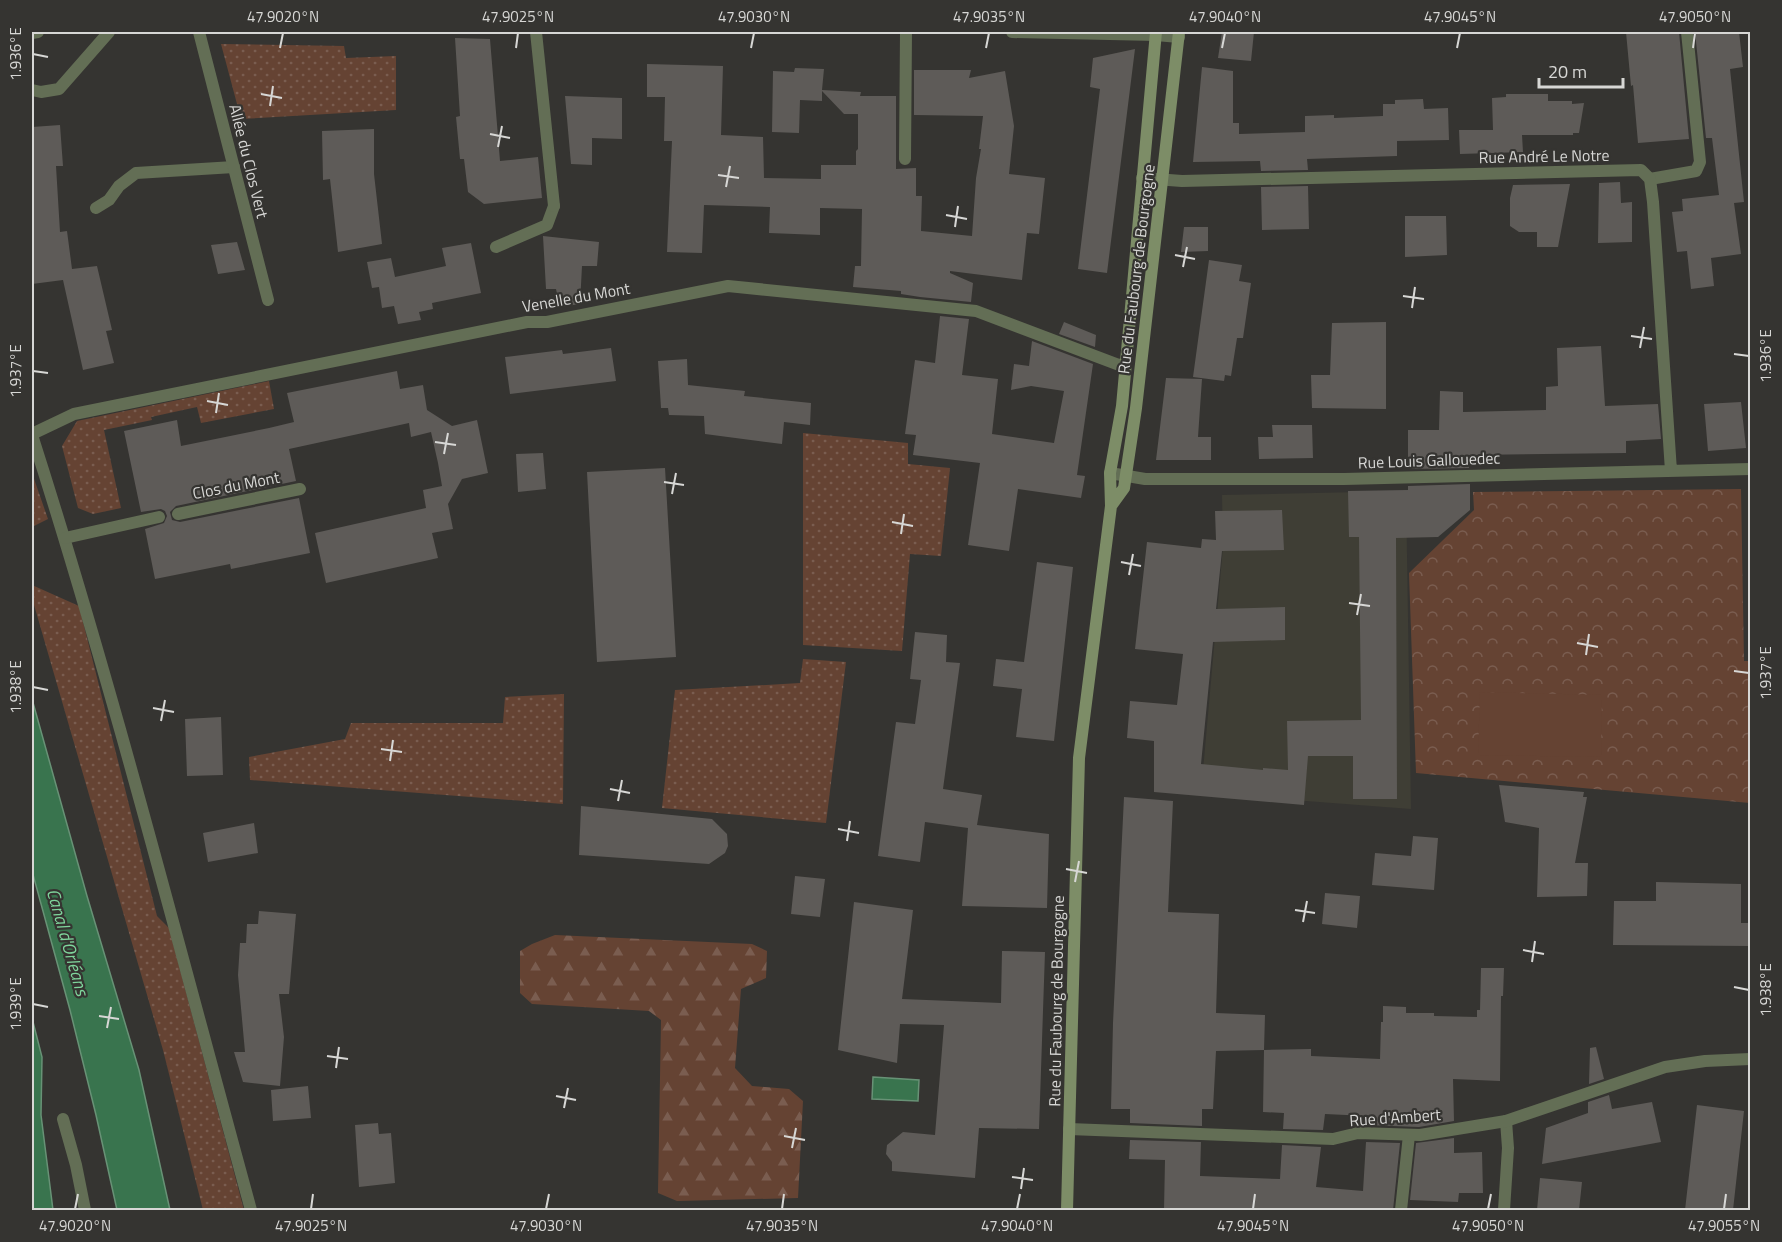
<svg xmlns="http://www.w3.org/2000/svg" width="1782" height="1242" font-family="'Titillium Web',sans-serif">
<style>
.built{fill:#3f3e35}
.grass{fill:url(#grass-dots)}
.forest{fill:url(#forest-firs)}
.park{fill:url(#park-crowns)}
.pitch{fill:#654333}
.water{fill:#39744e;stroke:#689276;stroke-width:1.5}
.building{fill:#5e5b58}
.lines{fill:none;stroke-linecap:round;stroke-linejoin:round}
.lane{stroke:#636e55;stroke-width:12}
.street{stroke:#636e55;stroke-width:12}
.secondary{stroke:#7d8d67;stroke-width:12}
.ticks{fill:none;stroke:#d7d7d5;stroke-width:2}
.labels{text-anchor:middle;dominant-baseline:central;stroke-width:4.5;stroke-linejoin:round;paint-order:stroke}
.street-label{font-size:16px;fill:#d7d7d5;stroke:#353431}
.water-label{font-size:18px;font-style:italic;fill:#7fd59c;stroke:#353431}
.neatline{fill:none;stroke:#d7d7d5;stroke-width:2}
.ticks-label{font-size:15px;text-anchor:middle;fill:#d7d7d5}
</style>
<defs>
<pattern id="grass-dots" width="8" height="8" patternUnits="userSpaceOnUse" patternTransform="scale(1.5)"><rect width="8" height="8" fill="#654333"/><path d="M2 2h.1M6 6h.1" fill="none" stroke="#7a5d50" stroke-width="1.8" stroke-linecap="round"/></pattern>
<pattern id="forest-firs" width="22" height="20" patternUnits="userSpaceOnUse" patternTransform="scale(1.5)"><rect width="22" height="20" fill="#654333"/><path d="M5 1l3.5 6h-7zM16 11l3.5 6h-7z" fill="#7a5d50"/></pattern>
<pattern id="park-crowns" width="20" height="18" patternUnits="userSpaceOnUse" patternTransform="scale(1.5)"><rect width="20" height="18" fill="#654333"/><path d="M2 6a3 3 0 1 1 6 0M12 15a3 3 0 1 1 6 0" fill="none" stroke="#7a5d50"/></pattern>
</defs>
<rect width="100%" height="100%" fill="#353431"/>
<path class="built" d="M1406,491l5,318 -210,-16 22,-246 -1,-52z"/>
<path class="grass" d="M221,44l123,2 2,12 50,-2v54l-155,9z
M269,381l5,28 -73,14 -4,-16 -46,10 1,3 -48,10 17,78 -28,6 -15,-6 -16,-62 15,-25z
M803,433l105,10v21l42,4 -9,88 -31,-2 -8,97 -99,-6z
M32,473l16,46 -16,8z
M32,585l47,21 78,310 12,12 75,282h-41l-40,-160 -131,-452z
M803,659l43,3 -20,161 -164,-15 13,-118 125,-7z
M564,694l-1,110 -313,-24 -1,-23 96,-18 6,-16h152l2,-26z"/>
<path class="forest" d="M555,935l197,9 15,7 -1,27 -25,11 -6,79 17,18 37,3 14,12 -5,97 -121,3 -19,-8 3,-173 -12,-9 -117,-7 -12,-11v-42l12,-7z"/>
<path class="park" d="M1741,489l3,172h6v142l-334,-30 -7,-200 65,-63 -1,-18z"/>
<path class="pitch" d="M1480,692l122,3 -1,62 -123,-2z"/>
<path class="water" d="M32,699l55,197 52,174 31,140h-53l-21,-95 -26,-105 -38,-139z
M32,1018l10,39 -1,58 12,95h-21z
M873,1077l46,3 -1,21 -46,-2z"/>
<path class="building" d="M1222,32h32l-3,29 -33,-3z
M1626,32h53l10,107 -51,4 -5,-58 -2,1z
M1695,32h44l4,35 -13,2 14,133 -10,1 7,51 -30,4 3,28 -23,3 -4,-38 -10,1 -5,-40 11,-1 -1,-12 37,-4 -7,-57h-6z
M455,38l35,1 10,122 38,-4 4,41 -58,6 -16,-12 -4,-33h-4l-4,-42 4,-1z
M1135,49l-28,224 -29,-4 22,-180 -10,-2 3,-29z
M647,64l76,2 -2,69 42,2 1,41 57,1v-14h35v-14l2,-2v-35h-14l-22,-23v10l-22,-1 -1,33 -27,-1 1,-61 21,1 1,-4 29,1 -2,21 39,2 -1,4h36v73l20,-1v28h6l-1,35 51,5 4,-58 5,-29h-2l4,-33 -69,-1v-45h57l-2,8 36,-7 9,55 -5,48 36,4 -6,56 -12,-1 -5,47 -72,-9v2l23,10 -2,19 -51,-5 -19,-3v-3l-48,-4 2,-21h6l1,-57 -42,-1v27l-51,-2 1,-26 -66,-2 -2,48 -35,-1 5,-111h-8l1,-44h-18z
M1202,67l31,4v52h6v11l66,-2v-16l29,-1v3l49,-2v-12h12v-4l28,-1 1,10 24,-1 1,32 -52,1v15l-90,3 1,11 -47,1 -1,-10 -67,1z
M1506,94h42v7h24v3l12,-1 -5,30h-6v2h-51l1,17 -63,2 -1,-24h34l-1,-32 14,-1z
M565,96l57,2v41l-30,-1v27l-21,-1z
M60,125l3,41h-7l4,66 7,-1 5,38 25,-3 15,64 -6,1 8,32 -31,7 -20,-90 -31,4v-157z
M374,129v45l8,70 -44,8 -8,-73 -7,1 -1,-49z
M1620,182l1,21 11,-1v40l-34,1 1,-60z
M1570,184l-12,63h-21v-15h-18l-9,-6v-28l3,-13z
M1308,186l1,43 -47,1 -1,-43z
M1405,216h41l1,39 -42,2z
M1184,227h24v24l-27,1z
M543,236l56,6 -2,24h-15l-2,38 -20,3 -4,-18h-10z
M237,242l8,28 -27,4 -7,-29z
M471,243l10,50 -49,10 1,6 -14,3 2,8 -23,4 -4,-18 -12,2 -3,-21 -7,1 -5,-26 24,-4 4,19 51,-11 -4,-18z
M1209,260l33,5 -3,16 12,2 -8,55h-6l-6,38 -6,-1 -1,6 -31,-4z
M940,316l29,3 -7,56 36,4 -6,55 62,9 10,-52 -33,-5 -20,4 3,-26 15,2 3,-25 61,23 -16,111 8,1 -4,22 -63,-9 -9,62 -41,-6 12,-82 -67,-8 3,-20 -11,-1 10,-74 20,3z
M1064,322l32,13 -1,12 -36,-13z
M1386,322v87l-74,-1 -1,-33h19l2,-52z
M1601,346l4,60 53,-2 3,35 -35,2v12l-157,2v13l-61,1v-39h31l1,-39 23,1v20l83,-2v-23l12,-1 -1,-38z
M611,348l5,33 -106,13 -5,-37 57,-7 1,4z
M687,359l1,26 57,6 -1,5 67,7 -1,22 -26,-3 -2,22 -77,-10 -1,-18 -35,-1 -1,-7h-7l-3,-47z
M397,371l3,18 23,-4 4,25 25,16 25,-6 5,24 6,29 -26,6 -14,25 5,25 -21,4 6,25 -112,25 -11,-50 111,-25 -3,-18 19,-4 -4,-23 -7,-31 -20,5 -2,-14 -120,26 7,32 -120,25 -6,6 2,8 8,2 119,-24 11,55 -79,16 -1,-5 -75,15 -10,-50 19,-6 3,-7 -2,-5 -4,-2 -20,3 -17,-81 53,-11 4,26 88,-18 25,-6 -7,-29z
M1166,378l36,1 -4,58h13v23h-55z
M1741,402l5,46 -38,3 -4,-47z
M1272,425h40l1,33 -54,1 -1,-22h15z
M543,453l3,36 -28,3 -2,-38z
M665,468l11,189 -79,5 -10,-190z
M1470,484v26l-32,27 -42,1 1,261h-44v-43h-45l-4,49 -150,-13v-51l-27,-3 3,-37 47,4 6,-51 -48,-5 12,-107 54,6 1,-9 14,1 -1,-29 67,-1 2,40 -62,1 -6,58 69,-2v33l-72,2 -12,122 62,6v-2l25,2 -1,-49 74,-1 -2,-183h-10l-1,-46 60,-1v-4z
M1037,562l36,5 -19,174 -38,-4 6,-48 -29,-3 3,-27 28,3z
M915,632l32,3 -1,27 14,1 -17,126 39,6 -5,30 72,9 -2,74 -85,-2 6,-78 -43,-6 -5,40 -42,-6 18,-134 19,2 6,-44 -11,-1z
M221,717l2,58 -36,1 -2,-57z
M1499,785l85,7 -1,5h4l-12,66h13l-1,33 -50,1 2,-69 -34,-6z
M1124,797l49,4 -5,111 51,2 -3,99 49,2 -1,35 -48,1 -3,58h-11v17l-72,-3v-14h-19l2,-86z
M581,806l131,13 15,15 1,12 -3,7 -16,11 -130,-9z
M254,823l4,30 -50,9 -5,-29z
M1413,836l25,2 -4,52 -62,-5 3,-32 36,3z
M795,876l30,3 -5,38 -29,-3z
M1656,882l85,2v39h9v23l-137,-1 1,-44h42z
M1325,893l35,3 -3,32 -35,-4z
M854,902l59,8 -11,89 99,4 1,-52 43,1 -6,177 -60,-1 -4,50 -83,-7v-9l-6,-8 1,-9 16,-13 32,3 9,-110 -44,-1 -3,39 -59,-13z
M259,911l37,3 -7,80h-10l5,43 -4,49 -37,-4 -9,-30h11l-7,-77 2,-32h6l1,-19h11z
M1481,968h23l-1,28h-2l-1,85 -47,-2 1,42 -35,6 -52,-2v-9l-42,-2 -2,16 -40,-1 1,-16 -21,-1 1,-62 47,-1v7l69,3 1,-37h2v-16l23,1v6h28v3l43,1v-7h3z
M1596,1047l8,32 -15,5 1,-36z
M308,1086l3,32 -38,3 -2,-31z
M1609,1095l3,14 40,-7 9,40 -119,22 4,-36 42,-15v-11z
M1697,1105l47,6 -11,99h-48z
M378,1123l1,11 12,-1 4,50 -36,4 -4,-62z
M1454,1138v15l28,-1 1,41h-24l-1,9 -48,-2 6,-57z
M1130,1140l71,2 -1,34 80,3 2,-34 39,2 -5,40 47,4 3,-49 34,1 -7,67h-229l1,-50 -36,-1z
M1540,1178l42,4 -3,28h-42z"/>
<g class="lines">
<path class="lane" d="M32,33l6,-1
M32,90l9,2 18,-3 50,-57
M905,159l1,-127
M1650,179l46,-8 4,-9 -13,-130
M96,208l13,-8 10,-14 17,-13 98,-6
M496,247l51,-22 7,-19
M32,434l42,-20 453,-92h20l181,-36 248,25 143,54 7,-1
M32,435c82,256 148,516 219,775
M63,1119l13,46 9,45
M1401,1210l8,-75
M1504,1210l4,-62 -2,-27"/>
<path class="street" d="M199,32l69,268
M536,32l18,174
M1012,32l144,3 23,2
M1142,178l40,3 459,-11 9,9 3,23 18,269
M1110,473l35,6h199l406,-10
M178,514l122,-25
M65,538l94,-21
M1069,1129l264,10 25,-6 62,2 86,-14 159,-54 40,-6 45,-2"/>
<path class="secondary" d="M1111,506l13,-18 12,-80 43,-376
M1067,1210l12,-452 32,-252 -1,-33 12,-67 34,-374"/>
</g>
<path class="ticks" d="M280,48l3,-15M516,48l2,-15M751,48l3,-15M986,48l3,-15M1222,48l3,-15M1457,48l3,-15M1693,48l2,-15M33,54l15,3M261,94l21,4M270,106l3,-20M490,134l20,4M498,147l4,-21M718,175l21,3M726,187l4,-21M946,215l21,4M955,227l3,-21M1175,255l20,4M1183,267l4,-20M1403,296l21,3M1412,308l3,-21M1631,336l21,3M1640,348l4,-21M1734,354l15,2M33,371l15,2M207,401l21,4M216,413l3,-20M435,442l21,3M444,454l4,-21M664,482l20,3M672,494l4,-21M892,522l21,4M901,534l3,-20M1121,562l20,4M1129,575l4,-21M1349,603l21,3M1357,615l4,-21M1577,643l21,4M1586,655l3,-21M1734,671l15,2M33,687l15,3M153,708l21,4M161,721l4,-21M381,749l21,3M390,761l3,-21M610,789l20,4M618,801l4,-21M838,829l21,4M847,841l3,-20M1066,869l21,4M1075,882l4,-21M1295,910l20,3M1303,922l4,-21M1523,950l21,4M1532,962l3,-21M1734,987l15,3M33,1004l15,3M99,1016l20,3M107,1028l4,-21M327,1056l21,3M336,1068l3,-21M556,1096l20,4M564,1108l4,-20M784,1136l21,4M792,1148l4,-20M1012,1177l21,3M1021,1189l3,-21M75,1209l3,-15M311,1209l2,-15M546,1209l3,-15M782,1209l2,-15M1017,1209l3,-15M1253,1209l2,-15M1488,1209l3,-15M1724,1209l2,-15"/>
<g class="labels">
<g class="street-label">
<text transform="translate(1544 156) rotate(-1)">Rue André Le Notre</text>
<text transform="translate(249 161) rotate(76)">Allée du Clos Vert</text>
<text transform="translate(1136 269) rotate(-83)">Rue du Faubourg de Bourgogne</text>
<text transform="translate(576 297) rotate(-10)">Venelle du Mont</text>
<text transform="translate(1429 460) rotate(-2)">Rue Louis Gallouedec</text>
<text transform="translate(236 485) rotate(-11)">Clos du Mont</text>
<text transform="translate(1056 1001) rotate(-89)">Rue du Faubourg de Bourgogne</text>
<text transform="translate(1395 1117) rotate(-4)">Rue d'Ambert</text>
</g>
<g class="water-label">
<text transform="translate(68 942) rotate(74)">Canal d'Orléans</text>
</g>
</g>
<rect width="1782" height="1242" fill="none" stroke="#353431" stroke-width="66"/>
<path d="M1539 78v9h84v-9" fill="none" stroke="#d7d7d5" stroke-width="3"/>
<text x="1548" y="78" font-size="18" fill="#d7d7d5" stroke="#353431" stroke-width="4.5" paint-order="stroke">20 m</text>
<rect x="33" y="33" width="1716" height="1176" class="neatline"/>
<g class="ticks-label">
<text x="283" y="22">47.9020°N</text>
<text x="518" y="22">47.9025°N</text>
<text x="754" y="22">47.9030°N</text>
<text x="989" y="22">47.9035°N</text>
<text x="1225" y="22">47.9040°N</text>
<text x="1460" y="22">47.9045°N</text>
<text x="1695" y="22">47.9050°N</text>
<text transform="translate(16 54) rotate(-90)" y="5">1.936°E</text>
<text transform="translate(1766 356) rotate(-90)" y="5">1.936°E</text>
<text transform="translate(16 371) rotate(-90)" y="5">1.937°E</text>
<text transform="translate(1766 673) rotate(-90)" y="5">1.937°E</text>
<text transform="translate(16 687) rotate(-90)" y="5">1.938°E</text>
<text transform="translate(1766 990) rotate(-90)" y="5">1.938°E</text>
<text transform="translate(16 1004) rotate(-90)" y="5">1.939°E</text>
<text x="75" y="1231">47.9020°N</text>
<text x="311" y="1231">47.9025°N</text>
<text x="546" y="1231">47.9030°N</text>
<text x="782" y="1231">47.9035°N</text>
<text x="1017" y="1231">47.9040°N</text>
<text x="1253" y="1231">47.9045°N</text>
<text x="1488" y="1231">47.9050°N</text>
<text x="1724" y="1231">47.9055°N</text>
</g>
</svg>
